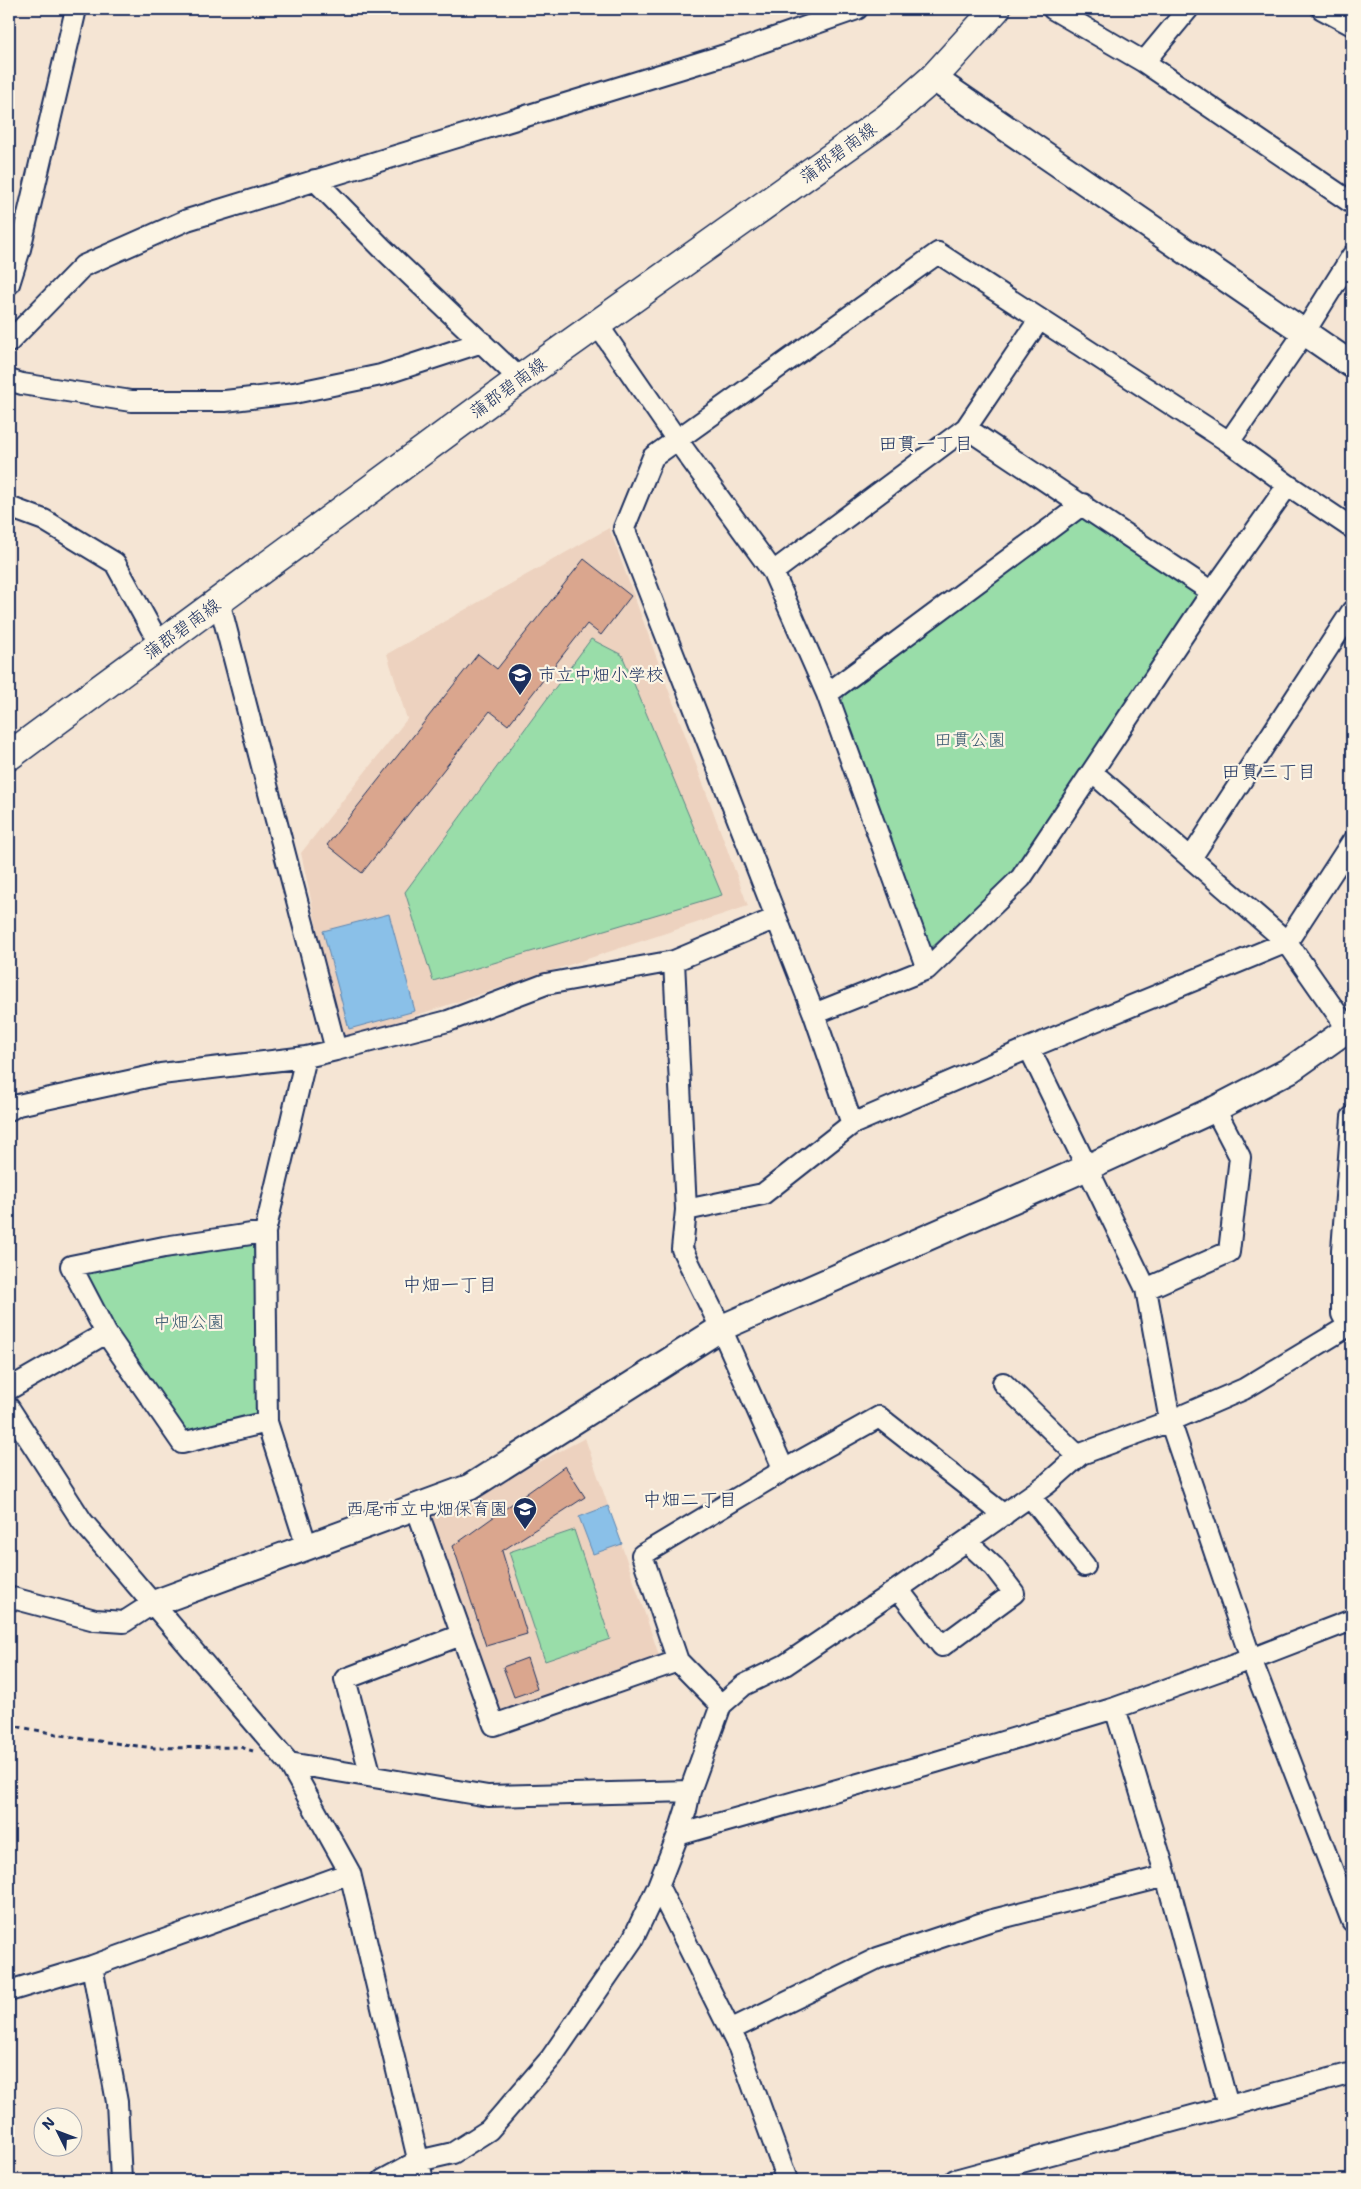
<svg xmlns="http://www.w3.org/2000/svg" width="1361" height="2189" font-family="'Shantell Sans','Klee One',sans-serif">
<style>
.built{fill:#edd2bf}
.green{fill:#99dda9;stroke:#5a8684}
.water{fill:#8ac0e8;stroke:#5e86b1}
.building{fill:#daa68e;stroke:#1b2f5e}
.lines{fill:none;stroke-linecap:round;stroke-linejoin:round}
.minor-casing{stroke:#1b2f5e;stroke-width:24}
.tertiary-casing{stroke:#1b2f5e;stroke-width:29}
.secondary-casing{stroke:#1b2f5e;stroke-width:31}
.path{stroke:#1b2f5e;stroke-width:3;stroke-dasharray:5 4;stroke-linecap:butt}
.minor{stroke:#fcf5e5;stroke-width:20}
.tertiary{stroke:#fcf5e5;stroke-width:25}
.secondary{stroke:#fcf5e5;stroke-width:28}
.labels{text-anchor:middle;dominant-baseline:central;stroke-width:4.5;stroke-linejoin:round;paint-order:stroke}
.street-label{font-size:18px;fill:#1b2f5e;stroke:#fcf5e5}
.poi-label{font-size:18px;fill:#1b2f5e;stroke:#fcf5e5;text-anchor:start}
.park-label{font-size:18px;fill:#3a5a71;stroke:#fcf5e5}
.neighbourhood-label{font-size:19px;fill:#1b2f5e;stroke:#fcf5e5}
</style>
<rect width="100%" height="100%" fill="#f5e5d4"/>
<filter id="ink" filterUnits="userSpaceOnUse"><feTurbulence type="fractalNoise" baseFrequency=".02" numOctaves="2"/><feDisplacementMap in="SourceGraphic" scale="10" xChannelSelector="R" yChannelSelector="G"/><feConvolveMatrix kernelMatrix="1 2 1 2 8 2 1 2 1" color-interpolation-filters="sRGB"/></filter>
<g filter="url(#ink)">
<path class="built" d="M609,528l139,378 -407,134 -40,-187 106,-134 -20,-65z
M585,1438l75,220 -160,53 -70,-200 39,-12z"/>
<path class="green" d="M1078,519l13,1 103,70 4,7 -183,273 -86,80 -89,-243 4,-11z
M591,639l31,16 100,240 -289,86 -28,-89z
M254,1244l3,170 -71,18 -72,-104 -31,-56z
M574,1530l36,109 -65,22 -36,-109z"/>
<path class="water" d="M389,914l26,97 -66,18 -26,-98z
M608,1506l14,38 -29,10 -14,-37z"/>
<path class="building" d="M584,559l47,37 -30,39 -14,-11 -79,101 -18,-14 -128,162 -35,-28 151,-191 19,15z
M565,1466l20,31 -83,54 25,83 -41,12 -33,-100z
M527,1658l10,31 -23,8 -11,-30z"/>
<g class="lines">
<g class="minor-casing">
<path id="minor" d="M1053,9l91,53 208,141
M1322,9l30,16
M1144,62l44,-53
M315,180l67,68 138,131
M9,284l11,-35 56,-240
M597,324l80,116 96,132 54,122 100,275
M9,342l74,-76 104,-46 541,-166 129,-45
M9,380l13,4 109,17h94l69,-8 87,-18 101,-33
M966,428l246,164
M1229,442l75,-109 48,-77
M9,507l35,13 71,43 45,82
M773,572l193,-144 73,-108
M219,601l117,449
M827,694l256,-190
M1093,773l194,169 65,93
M1191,858l161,-247
M674,961l12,249 -4,39 39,79 63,142
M814,1014l113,-45 94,-91 191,-286 76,-107
M1029,1048l117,241 24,132 81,238 101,262
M306,1057l-41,175 2,190 40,125
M9,1110l9,-5 143,-31 145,-17 30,-7 112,-29 98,-37 128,-23 102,-43
M852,1124l-38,-110 -190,-486 29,-71 285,-204 291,189 59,43 64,43
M686,1210l77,-16 89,-70 177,-76 258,-106 65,-100
M265,1232l-101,15 -93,19 35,67 76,110 85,-21
M1146,1289l83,-37 11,-95 -25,-48
M1349,1327l-7,-13v-64l10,-133
M1003,1383l75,73
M9,1389l97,-56
M9,1408l73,113 207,242 61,110 73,307
M1030,1496l55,70
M416,1507l78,218 184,-64
M898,1589l44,57 72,-53 -20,-26 -28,-26
M9,1597l86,23 29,2 28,-18
M721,1705l-43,-44 -36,-106 142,-85 95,-53 125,98
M1115,1708l51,168 62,230
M289,1763l199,33 202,-5
M371,1776l-26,-97 116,-44
M678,1835l258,-73 179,-54 136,-49 101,-39
M658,1886l81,162 48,132
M92,1966l25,136 4,78
M9,1991l83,-25 258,-93
M730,2030l148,-72 111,-37 177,-45
M383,2180l35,-19 35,-8 36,-23 62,-72 82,-119 25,-53 20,-51 8,-25 4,-19 31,-86 23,-20 41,-20 113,-76 149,-105 34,-30 89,-33 74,-32 108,-65
M955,2180l397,-107"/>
</g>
<g class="tertiary-casing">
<path id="tertiary" d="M933,78l419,287
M152,1604l318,-117 251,-159 365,-160 129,-59 75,-39 62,-44"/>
</g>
<g class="secondary-casing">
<path id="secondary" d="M9,756l511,-377 367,-261 46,-40 63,-69"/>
</g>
<path class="path" d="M9,1723l11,4 63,12 71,9 86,-1 13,4"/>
<use href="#minor" class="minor"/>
<use href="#tertiary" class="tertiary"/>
<use href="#secondary" class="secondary"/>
</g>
</g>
<defs>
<g id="school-pin" transform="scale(1.25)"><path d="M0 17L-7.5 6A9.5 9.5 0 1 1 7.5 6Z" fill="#1b2f5e" stroke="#fcf5e5"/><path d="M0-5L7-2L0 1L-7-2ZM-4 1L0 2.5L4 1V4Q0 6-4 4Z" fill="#fff"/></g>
</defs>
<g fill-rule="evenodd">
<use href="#school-pin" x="520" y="675"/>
<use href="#school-pin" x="525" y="1509"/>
</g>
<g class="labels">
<g class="street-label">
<text transform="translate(838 153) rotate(-36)">蒲郡碧南線</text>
<text transform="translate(508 388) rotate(-36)">蒲郡碧南線</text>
<text transform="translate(182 629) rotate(-36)">蒲郡碧南線</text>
</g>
<g class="poi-label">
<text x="538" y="675">市立中畑小学校</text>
<text x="508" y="1509" text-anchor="end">西尾市立中畑保育園</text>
</g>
<g class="park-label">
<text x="970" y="740">田貫公園</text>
<text x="189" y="1322">中畑公園</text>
</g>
<g class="neighbourhood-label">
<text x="926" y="443">田貫一丁目</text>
<text x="1269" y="771">田貫三丁目</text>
<text x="450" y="1284">中畑一丁目</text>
<text x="690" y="1499">中畑二丁目</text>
</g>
</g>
<rect width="1361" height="2189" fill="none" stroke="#fcf5e5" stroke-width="30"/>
<rect x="15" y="15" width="1331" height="2159" fill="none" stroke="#1b2f5e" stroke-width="2" filter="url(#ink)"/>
<g transform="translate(58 2132) rotate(312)"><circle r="24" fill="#fcf5e5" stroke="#a2a6af"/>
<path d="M0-4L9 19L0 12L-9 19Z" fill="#1b2f5e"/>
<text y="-8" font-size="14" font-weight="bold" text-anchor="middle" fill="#1b2f5e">N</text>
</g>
</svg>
